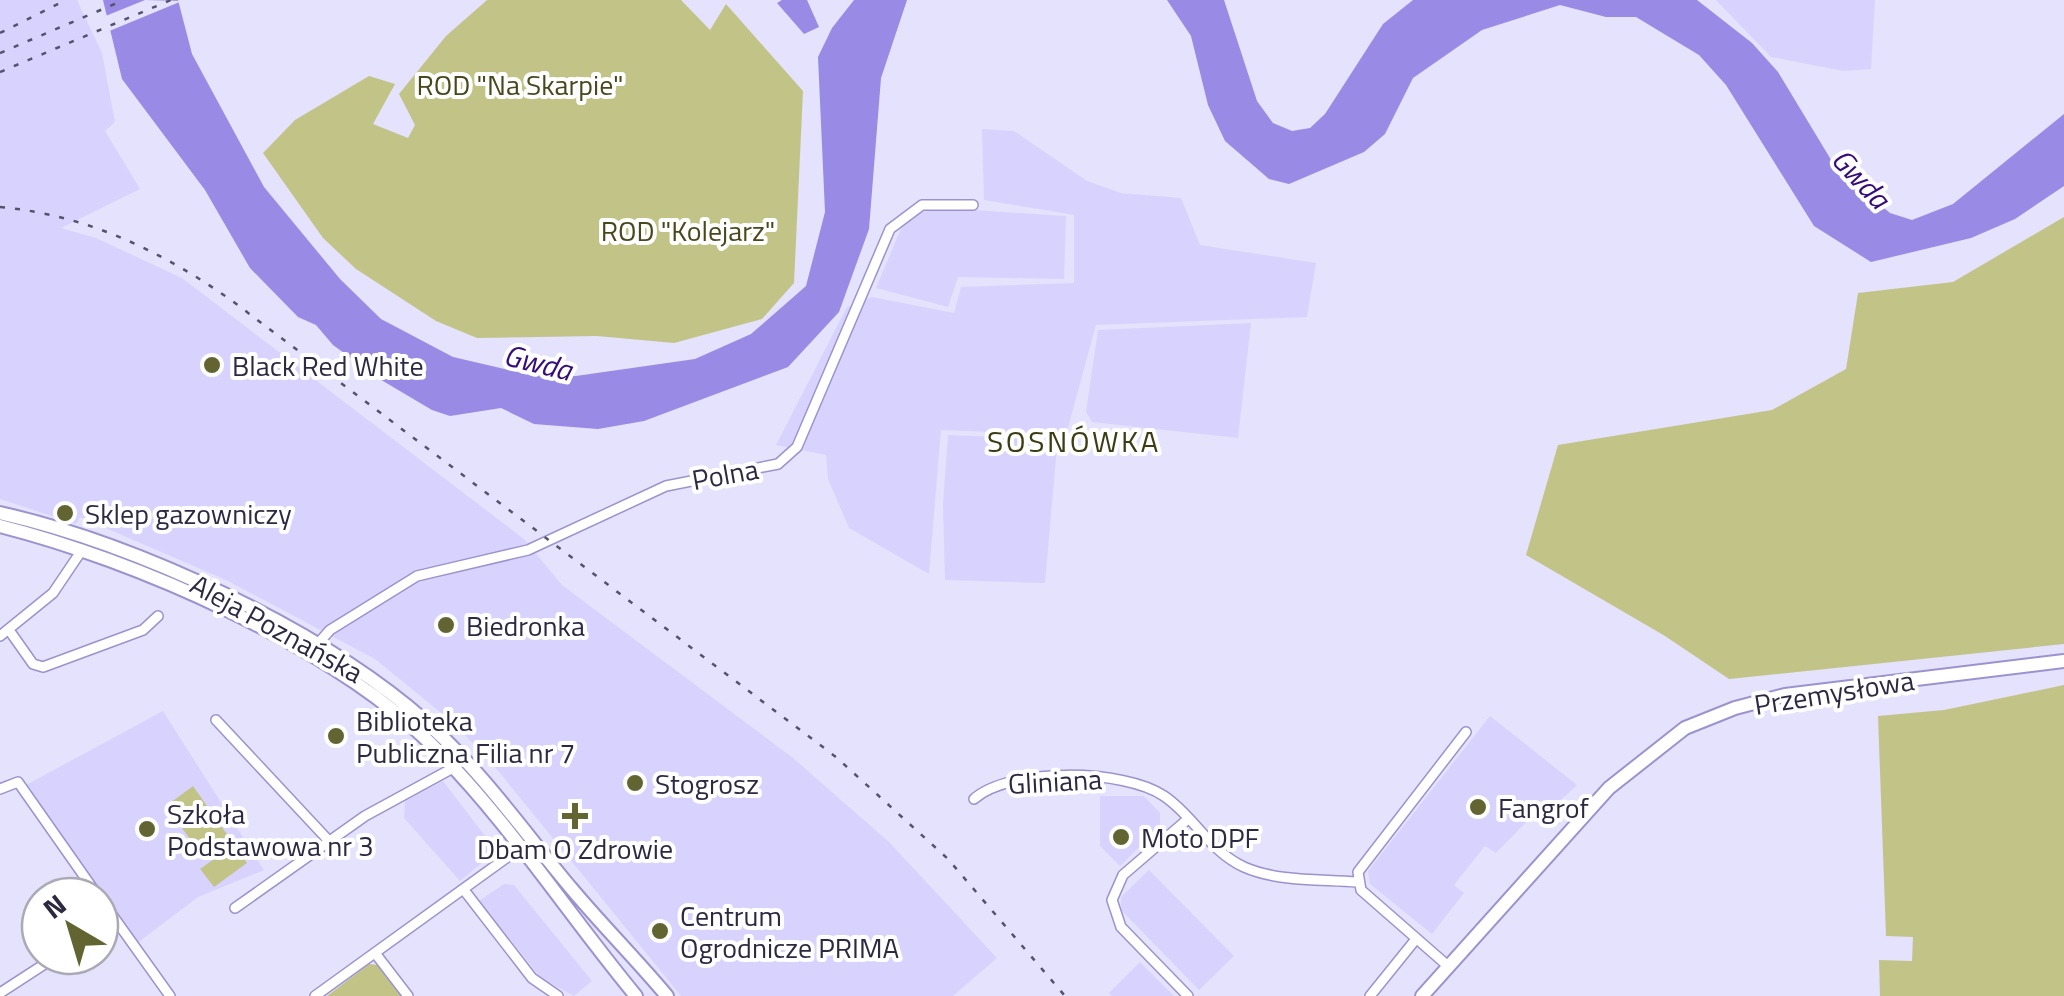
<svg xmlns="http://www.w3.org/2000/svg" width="2064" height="996" font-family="'Titillium Web',sans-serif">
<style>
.built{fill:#d8d3fe}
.green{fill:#c2c487}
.water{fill:#998ae5}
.pier{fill:#e4e2fc}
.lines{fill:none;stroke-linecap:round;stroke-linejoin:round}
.street-casing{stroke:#9b93cf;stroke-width:12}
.secondary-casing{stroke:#9b93cf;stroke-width:16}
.street{stroke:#fff;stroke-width:9}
.secondary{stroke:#fff;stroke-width:12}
.rail{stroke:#55526b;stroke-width:2.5;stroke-dasharray:5 10;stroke-linecap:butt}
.poi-dot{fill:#626431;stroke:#fff;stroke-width:4}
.labels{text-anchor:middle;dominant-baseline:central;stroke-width:8;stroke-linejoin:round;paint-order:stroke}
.park-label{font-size:28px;fill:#48481c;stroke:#fff}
.poi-label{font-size:28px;fill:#2c2941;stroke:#fff;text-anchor:start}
.street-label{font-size:28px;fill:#2c2941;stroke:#fff}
.water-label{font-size:30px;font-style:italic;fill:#350c7a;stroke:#fff}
.neighbourhood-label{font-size:30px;letter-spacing:2.5px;fill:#3c3d14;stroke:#fff}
</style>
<rect width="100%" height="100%" fill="#e4e2fc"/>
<path class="built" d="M0,0h77l25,53 13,69 -10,9 35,58 -79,39 35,10 86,40 342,261 38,46 231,173 96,84 108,116 -44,38h-272l-190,-234 -40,-41 -76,-62 -149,-79 -146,-63 -4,7 -76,-25z
M1716,0h159l-4,69 -28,2 -72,-14z
M982,129l32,2 73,50 34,12 60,5 19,47 116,18 -9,54 -211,8 -30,110 -125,-5 -12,144 -80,-46 -21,-49 -2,-24 -50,-10 71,-138 25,-10 82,16 7,-26 113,-4v-68l-90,-15z
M943,208l123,8 -2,63 -106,-2 -10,30 -72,-19 26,-62 12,-12z
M1251,323l-13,115 -146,-16 -6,-10 12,-82z
M948,435l103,4 6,8 -12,136 -100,-3 -2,-76z
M163,711l101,159 -66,27 -62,47 -110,-159z
M1490,716l87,69 -39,36 -7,-4 -35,36 -11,-7 -31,39 10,8 -32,41 -62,-50 -2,-13z
M443,781l49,64 -2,11 -30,25 -56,-63 1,-17z
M1100,796h44l16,17v14l-40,39 -20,-20z
M1149,870l85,86 -35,34 -78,-80v-13z
M504,884l10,1 78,96 -18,15 -33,-18 -62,-77z
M1140,962l34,34h-62l-3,-3z"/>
<path class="green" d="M487,0h194l29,30 16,-26 77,87 -9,192 -32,36 -88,24 -77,-7 -120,2 -41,-17 -80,-52 -33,-31 -60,-85 32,-33 74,-44 26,8 -22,40 35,14 7,-13 -16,-31 47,-58z
M2064,217v427l-335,35 -64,-43 -139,-81 32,-110 214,-35 74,-41 12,-76 95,-11z
M2064,685v311h-184l-1,-36 33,1 1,-24 -27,-1 -8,-220 66,-6z
M193,786l36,51 -27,19 -36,-50z
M234,845l13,18 -33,24 -14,-18z
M369,964l9,1 25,31h-76z"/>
<path class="water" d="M103,0h75l14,54 72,133 76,92 41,40 72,38 77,18 46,1 119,-17 56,-25 55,-48 19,-74 -7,-155 14,-29 22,-28h53l-26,78 -12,151 -30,83 -51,55 -144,54 -46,8 -64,-5 -33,-16 -51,8 -18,-6 -49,-29 -50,-36 -17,-20 -18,-8 -48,-49 -45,-78 -83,-111z
M782,0h25l12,27 -15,7 -27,-31z
M1167,0h57l33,101 16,22 19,8 18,-3 15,-14 58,-90 30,-24h284l55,43 26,29 58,96 54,45 22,7 41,-16 111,-90v72l-49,33 -44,19 -100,24 -57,-36 -88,-141 -27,-30 -63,-38h-30l-46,-12 -78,25 -69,48 -28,56 -21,18 -75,32 -20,-5 -44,-38 -17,-36 -17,-69z"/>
<path class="pier" d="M145,0l37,1 -75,31 -4,-15z"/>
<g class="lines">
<g class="street-casing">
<path id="street" d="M9,630l24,34 10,3 100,-37 15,-14
M0,636l53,-43 29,-43
M315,647l15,-17 87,-54 111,-26 138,-64 112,-22 19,-17 93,-218 32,-24h51
M216,720l113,121
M0,789l18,-7 80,114
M974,799c36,-32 151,-30 190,-3 30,20 45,55 80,71 34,15 76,12 113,15
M1188,819l-65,56 -11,25 9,27 67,69
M464,890l68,88 26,18
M100,898l70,98
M235,908l130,-92 88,-48
M100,926l13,-10
M375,953l33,43
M1448,966l-87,-76 -3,-18 108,-140
M0,993l57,-37
M315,996l205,-148
M1370,996l46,-57"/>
</g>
<g class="secondary-casing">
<path id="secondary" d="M0,513c136,31 321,116 426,209 55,48 98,110 145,166 31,37 65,71 96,108
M0,526c135,34 330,119 430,217 78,77 137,170 206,253
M1422,996l187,-208 76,-60 50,-20 50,-13 279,-34"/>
</g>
<use href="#street" class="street"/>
<use href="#secondary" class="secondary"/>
<path class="rail" d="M0,33l62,-31
M0,53l124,-53
M0,72l171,-72
M0,207c88,8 164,45 235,96l601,454 112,102 117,137"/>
</g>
<g class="poi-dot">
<circle cx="212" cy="365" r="10"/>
<circle cx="65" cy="513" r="10"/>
<circle cx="446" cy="625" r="10"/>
<circle cx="336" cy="736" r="10"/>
<circle cx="635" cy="783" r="10"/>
<circle cx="1478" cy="807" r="10"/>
<path d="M570 801h10v10h10v10h-10v10h-10v-10h-10v-10h10z"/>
<circle cx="147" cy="829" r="10"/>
<circle cx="1121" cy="837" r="10"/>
<circle cx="660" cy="931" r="10"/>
</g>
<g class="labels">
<g class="park-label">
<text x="520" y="84">ROD "Na Skarpie"</text>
<text x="688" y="230">ROD "Kolejarz"</text>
</g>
<g class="poi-label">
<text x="232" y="365">Black Red White</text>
<text x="85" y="513">Sklep gazowniczy</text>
<text x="466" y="625">Biedronka</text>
<text x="356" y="720">Biblioteka<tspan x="356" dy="32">Publiczna Filia nr 7</tspan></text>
<text x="655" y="783">Stogrosz</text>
<text x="1498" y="807">Fangrof</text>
<text x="167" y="813">Szkoła<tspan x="167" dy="32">Podstawowa nr 3</tspan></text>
<text x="1141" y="837">Moto DPF</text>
<text x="575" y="848" text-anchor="middle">Dbam O Zdrowie</text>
<text x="680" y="915">Centrum<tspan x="680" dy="32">Ogrodnicze PRIMA</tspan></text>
</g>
<g class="street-label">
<text transform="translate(725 474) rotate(-10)">Polna</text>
<text transform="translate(277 628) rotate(29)">Aleja Poznańska</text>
<text transform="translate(1834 692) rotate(-9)">Przemysłowa</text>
<text transform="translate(1055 781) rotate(-3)">Gliniana</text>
</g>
<g class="water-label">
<text transform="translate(1861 178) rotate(47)">Gwda</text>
<text transform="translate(538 362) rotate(14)">Gwda</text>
</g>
<g class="neighbourhood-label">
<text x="1074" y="441">SOSNÓWKA</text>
</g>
</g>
<g transform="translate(70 926) rotate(322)"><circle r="48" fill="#ffffff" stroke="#aba9b3" stroke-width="2.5"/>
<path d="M0-8L18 38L0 25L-18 38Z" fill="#626431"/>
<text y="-15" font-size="28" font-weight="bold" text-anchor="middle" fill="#2c2941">N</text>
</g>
</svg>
